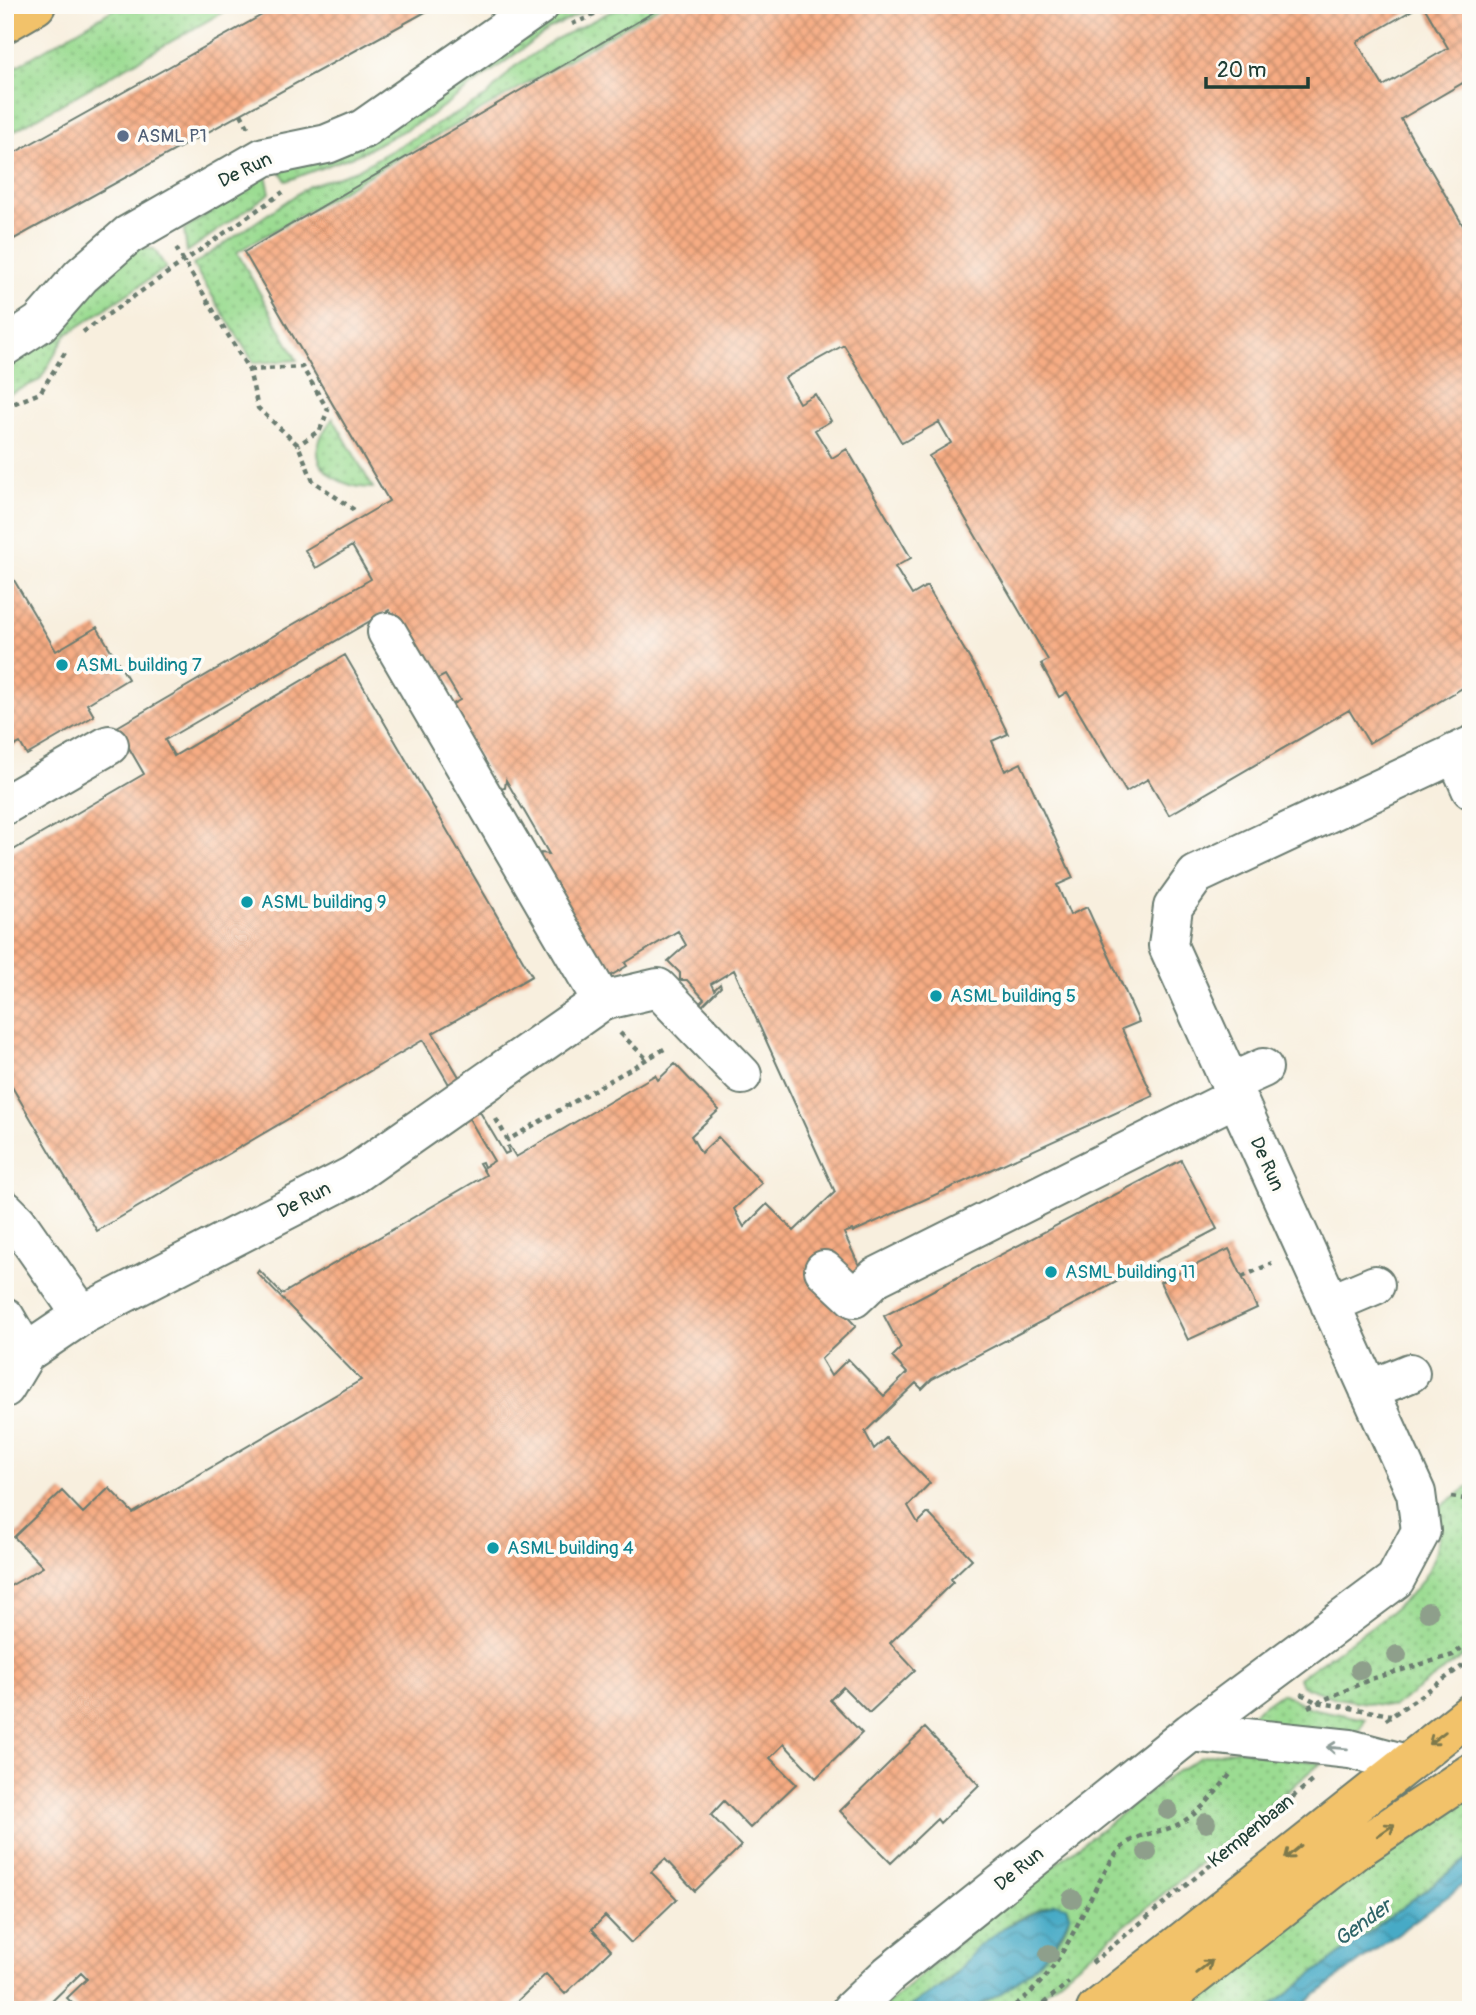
<svg xmlns="http://www.w3.org/2000/svg" width="1476" height="2015" font-family="Pangolin,sans-serif">
<style>
.grass{fill:url(#grass-dots);stroke:#5d8c63;stroke-width:2}
.water{fill:url(#water-waves);stroke:#32747d;stroke-width:2}
.building{fill:url(#building-cross-hatch);fill-rule:evenodd}
.lines{fill:none;stroke-linecap:round;stroke-linejoin:round}
.minor-casing{stroke:#6b7b70;stroke-width:42}
.major-casing{stroke:#6b7b70;stroke-width:42}
.highway-casing{stroke:#6b7b70;stroke-width:42}
.path{stroke:#6b7b70;stroke-width:4.5;stroke-dasharray:5 5;stroke-linecap:butt}
.minor{stroke:#fff;stroke-width:38}
.major{stroke:#f2c26a;stroke-width:38}
.highway{stroke:#f2c26a;stroke-width:38}
.tree{fill:#8e9f8b}
.oneway{stroke:#7e794c}
.oneway2{stroke:#8f9e9a}
.service-dot{fill:#5c6f8a;stroke:#fdfcf7;stroke-width:2.5}
.culture-dot{fill:#0f9aa8;stroke:#fdfcf7;stroke-width:2.5}
.labels{text-anchor:middle;dominant-baseline:central;stroke-width:7;stroke-linejoin:round;paint-order:stroke}
.service-label{font-size:19px;fill:#4e5e75;stroke:#fdfcf7;text-anchor:start}
.street-label{font-size:19px;fill:#1f3d34;stroke:#fdfcf7}
.culture-label{font-size:19px;fill:#0d838f;stroke:#fdfcf7;text-anchor:start}
.water-label{font-size:21px;font-style:italic;fill:#2d6367;stroke:#fdfcf7}
</style>
<defs>
<pattern id="grass-dots" width="8" height="8" patternUnits="userSpaceOnUse" patternTransform="scale(1.75)"><rect width="8" height="8" fill="#9bdc92"/><path d="M2 2h.1M6 6h.1" fill="none" stroke="#7eb478" stroke-width="1.8" stroke-linecap="round"/></pattern>
<pattern id="water-waves" width="16" height="10" patternUnits="userSpaceOnUse" patternTransform="scale(1.75)"><rect width="16" height="10" fill="#46aac6"/><path d="M0 5q4-4 8 0t8 0" fill="none" stroke="#3a8ca2"/></pattern>
<pattern id="building-cross-hatch" width="8" height="8" patternUnits="userSpaceOnUse" patternTransform="scale(1.75)"><rect width="8" height="8" fill="#f7ac83"/><path d="M0 0l8 8M0 8l8-8" fill="none" stroke="#c78d6c"/></pattern>
</defs>
<rect width="100%" height="100%" fill="#fdfcf7"/>
<filter id="ink" filterUnits="userSpaceOnUse"><feTurbulence type="fractalNoise" baseFrequency=".0143" numOctaves="2"/><feDisplacementMap in="SourceGraphic" scale="14" xChannelSelector="R" yChannelSelector="G"/><feConvolveMatrix kernelMatrix="1 2 1 2 8 2 1 2 1" color-interpolation-filters="sRGB"/></filter>
<filter id="wash" filterUnits="userSpaceOnUse"><feTurbulence type="fractalNoise" baseFrequency=".00686" numOctaves="4" result="noise"/><feDisplacementMap in="SourceGraphic" scale="28" xChannelSelector="R" yChannelSelector="G"/><feGaussianBlur stdDeviation="1.57" result="paint"/><feColorMatrix in="noise" values="0 0 0 0 0 0 0 0 0 0 0 0 0 0 0 0 0 1.4 0 .05"/><feComposite in="paint" operator="in"/></filter>
<g filter="url(#wash)">
<rect width="100%" height="100%" fill="#f8efde"/>
<path class="grass" d="M121,5h114l-230,131v-63z
M568,5l27,1 -45,23 -123,89 -66,35 -75,28 -6,-10 227,-124z
M634,5h28l-425,247 60,108 -43,3 -61,-98 116,-79 48,-16 130,-74 27,-29 42,-28 54,-27z
M266,175l4,18 -83,59 -3,-22z
M138,247l16,2 12,19 -100,67 -26,45 -35,16v-38z
M333,418l40,70c-27,1 -66,-17 -52,-51 3,-7 8,-13 12,-19z
M1471,1485v166l-78,56 -57,-9 -34,-12 -3,-8c33,-25 106,-69 126,-102 12,-20 16,-45 14,-68z
M1281,1693l30,15 54,11 -4,10 -14,11 -110,-16z
M1238,1749l83,14 -298,247h-57c28,-14 109,-64 103,-101l-21,-4 -30,14 -15,9 -68,64 -31,18h-23l111,-97 179,-138 30,-18z
M1471,1793v63l-9,6 -197,148h-79l111,-94z"/>
<path class="water" d="M1471,1856v23l-176,131h-30z
M1055,1903l12,3 3,8c-14,40 -61,81 -101,95 -18,6 -46,1 -65,1l44,-27 27,-33 28,-22z"/>
<g id="blocks">
<path class="building" d="M280,5h158l-433,239v-86z
M666,5h664l3,5 8,-5h80l-64,37 26,44 65,-38 -25,-43h48v81l-3,-6 -67,39 70,120v444l-102,60 -20,-33 -180,105 -21,-36 -22,13 -59,-100 -8,5 -18,-33 7,-4 -119,-204 22,-13 -12,-21 -37,21 -58,-98 -59,33 14,25 16,-9 16,27 -16,9 17,28 15,-9 64,109 -16,9 17,28 15,-9 55,94 26,54 -16,7 13,30 16,-8 52,115 -16,7 13,30 17,-8 52,115 -17,7 31,67 -300,136 -1,-2 -8,3 18,39 -49,9 43,45 -35,33 10,17 17,-17 36,37 23,-23 -15,-16 9,-9 -17,-32 297,-156 36,69 -285,150 -10,10 -6,-6 -51,49 9,17 12,-11 44,45 -22,23 10,17 10,-10 44,46 -21,20 2,3 -63,61 25,27 -46,43 -26,-26 -13,13 32,33 -46,45 -32,-34 -14,14 26,26 -46,44 -26,-27 -13,14 30,31 -46,45 -30,-32 -14,13 26,27 -46,44 -26,-27 -13,13 19,21 -46,44 -19,-20 -38,36h-429l-12,-12 20,-19 -6,-6 -38,37h-38v-421l38,-22 -29,-30 48,-46 21,22 26,-25 24,25 228,-133 -104,-107 2,-3 23,24 204,-119 -7,-12 3,-1 2,5 10,-6 -71,-121 -326,191 -92,-156v-220l139,-81 -27,-47 254,-148 -19,-33 -36,22 -11,-18 84,-49 -145,-249zM389,610l43,72 13,-7 15,25 -14,8 54,81 5,-1 1,-8 43,74 -8,-1 -1,5 65,121 22,-13 -2,-3 53,-32 8,14 -18,16 12,12v7h7l17,19 -4,4 2,3 19,-19 -1,-3 -6,6 -3,-6 23,-14 101,222 -41,39 -27,-27 -23,23 -10,-18 28,-26 -44,-46 -17,16 -10,-17 28,-26 -44,-46 -17,16 -3,-5 -139,82 -7,-11 -2,1 2,5 -4,2 -72,-121 99,-57 -187,-321 -171,101 -9,-16z
M5,565l51,86 41,-24 31,52 -41,25 7,12 -67,39 -7,-12 -15,8z
M1229,1249l28,59 -69,32 -28,-58z
M925,1728l54,57 -39,38 -3,-4 -46,44 -51,-52z"/>
</g>
</g>
<g filter="url(#ink)">
<use href="#blocks" fill-opacity="0" stroke="#6b7b70" stroke-width="2"/>
<g class="lines">
<g class="minor-casing">
<path id="minor" d="M5,346l35,-23 41,-47 47,-41 136,-78 63,-13 36,-15 177,-124
M387,632l215,369
M1455,753l16,36
M5,805l104,-60
M1230,1083l33,-15
M5,1210l12,12 65,93
M824,1270l30,28 22,-21 360,-180
M1330,1304l45,-19
M5,1317l21,36
M5,1388l21,-35 56,-38 270,-139 250,-175 56,-13 84,87
M1369,1390l41,-17
M1191,1732l159,17 53,14
M851,2010l38,-36 302,-242 204,-152 26,-49 -5,-38 -248,-547 5,-39 23,-32 275,-129"/>
</g>
<g class="major-casing">
<path id="major" d="M1096,2010l375,-297
M1151,2010l205,-160 115,-77"/>
</g>
<g class="highway-casing">
<path id="highway" d="M5,23l31,-18"/>
</g>
<path class="path" d="M572,24l47,-19
M241,114l7,13
M176,248l73,122 9,38 40,37 15,36 44,31
M83,332l200,-140
M249,370l53,-3 26,43 -8,20 -22,15
M5,407l35,-14 26,-42
M620,1033l27,26
M496,1119l12,21 158,-92
M1242,1277l30,-14
M1451,1497l20,3
M1301,1694l15,8 75,13
M1308,1707l63,-28 82,-24 18,-15
M1386,1720l85,-60
M1092,1963l220,-182
M1007,2010c58,-34 72,-101 107,-153 21,-30 44,-19 70,-36 20,-12 34,-32 49,-50
M1036,2010l33,-28"/>
<use href="#minor" class="minor"/>
<use href="#major" class="major"/>
<use href="#highway" class="highway"/>
</g>
<g class="tree">
<circle cx="1428" cy="1612" r="10"/>
<circle cx="1397" cy="1655" r="10"/>
<circle cx="1360" cy="1670" r="10"/>
<circle cx="1168" cy="1810" r="10"/>
<circle cx="1206" cy="1823" r="10"/>
<circle cx="1147" cy="1852" r="10"/>
<circle cx="1072" cy="1899" r="10"/>
<circle cx="1049" cy="1954" r="10"/>
</g>
<defs><path id="oneway-shaft" d="M-6 0H5M1.5-3L5.5 0L1.5 3" fill="none" stroke-width="1.6" stroke-linecap="round" stroke-linejoin="round" transform="scale(1.75)"/></defs>
<g class="oneway">
<use href="#oneway-shaft" transform="translate(1437 1738) rotate(143)"/>
<use href="#oneway-shaft" transform="translate(1386 1830) rotate(-34)"/>
<use href="#oneway-shaft" transform="translate(1293 1852) rotate(141)"/>
<use href="#oneway-shaft" transform="translate(1204 1967) rotate(-38)"/>
</g>
<use class="oneway2" href="#oneway-shaft" transform="translate(1337 1748) rotate(-175)"/>
</g>
<circle class="service-dot" cx="123" cy="136" r="7"/>
<g class="culture-dot">
<circle cx="62" cy="665" r="7"/>
<circle cx="247" cy="902" r="7"/>
<circle cx="936" cy="996" r="7"/>
<circle cx="1051" cy="1272" r="7"/>
<circle cx="493" cy="1548" r="7"/>
</g>
<g class="labels">
<g class="service-label">
<text x="137" y="136">ASML P1</text>
</g>
<g class="street-label">
<text transform="translate(245 170) rotate(-26)">De Run</text>
<text transform="translate(1267 1164) rotate(66)">De Run</text>
<text transform="translate(304 1200) rotate(-27)">De Run</text>
<text transform="translate(1251 1831) rotate(-39)">Kempenbaan</text>
<text transform="translate(1019 1869) rotate(-39)">De Run</text>
</g>
<g class="culture-label">
<text x="76" y="665">ASML building 7</text>
<text x="261" y="902">ASML building 9</text>
<text x="950" y="996">ASML building 5</text>
<text x="1065" y="1272">ASML building 11</text>
<text x="507" y="1548">ASML building 4</text>
</g>
<g class="water-label">
<text transform="translate(1363 1923) rotate(-36)">Gender</text>
</g>
</g>
<rect width="1476" height="2015" fill="none" stroke="#fdfcf7" stroke-width="28"/>
<path d="M1206 77v10h102v-10" fill="none" stroke="#1f3d34" stroke-width="3.5"/>
<text x="1217" y="77" font-size="21" fill="#1f3d34" stroke="#fdfcf7" stroke-width="5" paint-order="stroke">20 m</text>
</svg>
